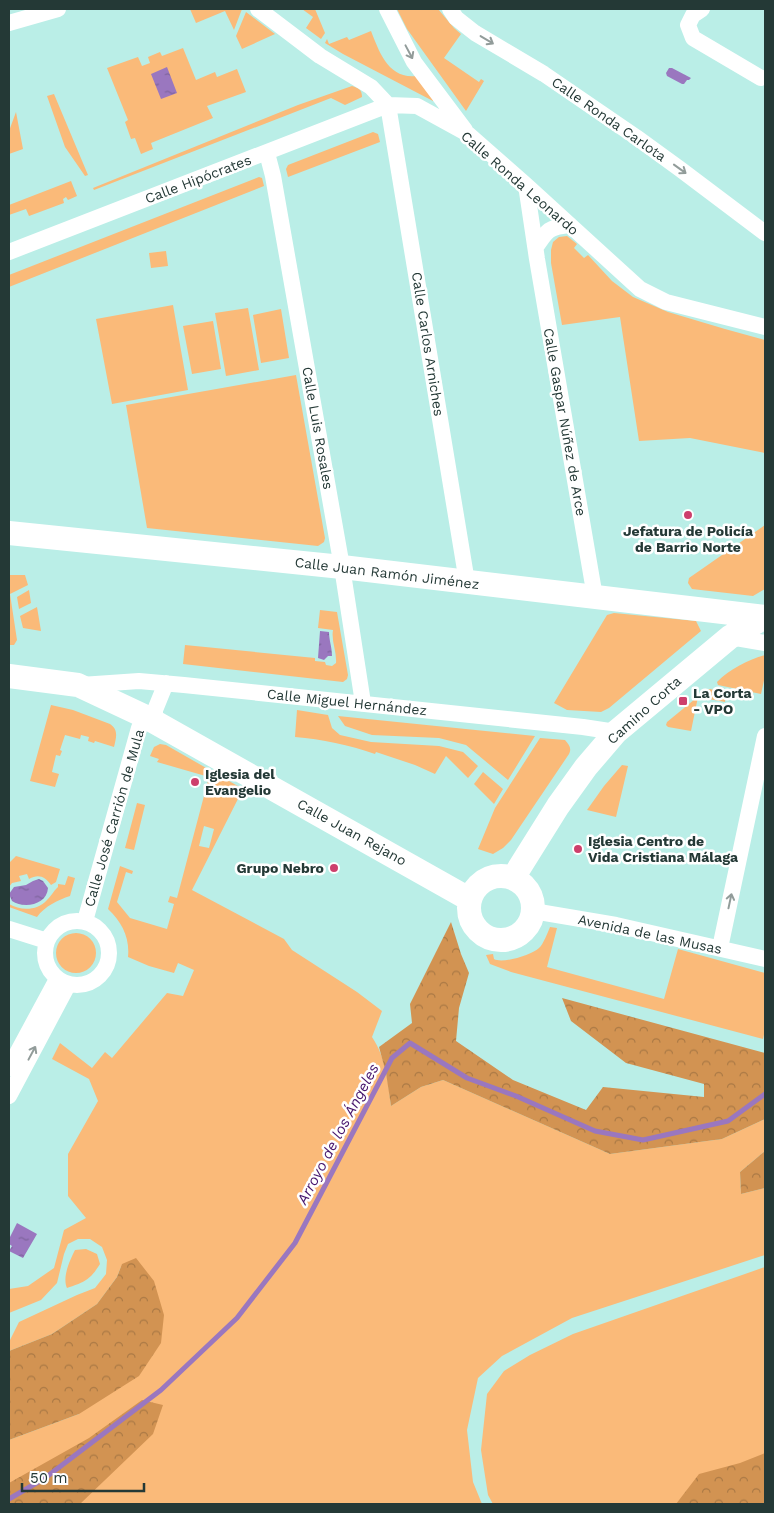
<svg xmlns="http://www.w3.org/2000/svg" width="774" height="1513" font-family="'Work Sans',sans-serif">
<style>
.green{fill:#faba79;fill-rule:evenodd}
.forest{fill:url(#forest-crowns)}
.water{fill:url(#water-ripples)}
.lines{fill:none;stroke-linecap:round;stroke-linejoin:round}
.stream{stroke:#9a77bf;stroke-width:5}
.street{stroke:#fff;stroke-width:16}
.secondary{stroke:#fff;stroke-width:24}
.oneway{stroke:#929c9a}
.poi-dot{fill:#cd3f6c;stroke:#fff;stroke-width:2}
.labels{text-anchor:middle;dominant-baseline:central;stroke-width:5;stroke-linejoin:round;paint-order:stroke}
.street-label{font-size:14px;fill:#243936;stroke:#fff}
.poi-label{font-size:14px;font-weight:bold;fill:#243936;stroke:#fff;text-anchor:start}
.water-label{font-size:15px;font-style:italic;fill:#47166d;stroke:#fff}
</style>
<defs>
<pattern id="forest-crowns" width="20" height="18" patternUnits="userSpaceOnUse" patternTransform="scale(1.25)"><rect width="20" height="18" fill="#d29352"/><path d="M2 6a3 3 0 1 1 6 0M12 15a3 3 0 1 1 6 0" fill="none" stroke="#aa7945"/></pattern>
<pattern id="water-ripples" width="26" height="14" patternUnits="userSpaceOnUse" patternTransform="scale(1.25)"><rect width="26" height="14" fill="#9a77bf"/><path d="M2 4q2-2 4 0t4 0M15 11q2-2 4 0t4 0" fill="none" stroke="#7d639c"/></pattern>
</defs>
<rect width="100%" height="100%" fill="#baeee7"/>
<path class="green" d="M190,9h52l-8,21 -9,-19 -29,12z
M302,9h13l10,24 -4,6 -15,-11 7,-11z
M397,9h41l16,19 7,6 -17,24 35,24 2,-3 3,2 -18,30 -59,-82z
M246,12l29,22 -33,15 -6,-13z
M371,31c8,20 17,48 45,45l17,23v2l-90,-47 -18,-11 2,-4 2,5 18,-7 2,3z
M183,48l13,32 19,-8 2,5 20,-8 9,23 -39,14 6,12 -62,25 2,6 -12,5 -6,-16 -4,1 -6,-17 3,-2 -21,-52 31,-11 4,9 8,-3 -2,-6 12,-5 2,4z
M352,86c6,2 10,3 10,11l-2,1 -15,7 -14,-7 -237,92 -1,-2 205,-83z
M54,94l34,81 -3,1 -20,-29 -18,-51z
M16,112l7,37 -14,5v-23z
M373,132l5,2 2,8 -92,35 -2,-8 2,-4z
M259,177l3,1 2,8 -255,101v-12z
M71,181l6,15 -9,4 -2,-3 -3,2 1,4 -35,13 -3,-7 -17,6v-10z
M567,236l10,8 -3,4 10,10 4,-3 24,26 21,16 35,15 57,17 40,11v113l-75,-15 -51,3 -19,-124 -58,8 -11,-62v-13l2,-8 6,-5z
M166,251l2,15 -17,2 -2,-15z
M173,305l15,85 -76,14 -16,-85z
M248,308l11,62 -33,6 -11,-63z
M281,309l8,49 -28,5 -8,-48z
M213,321l8,48 -29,5 -9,-48z
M296,375l29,163 -1,4 -6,4 -171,-18 -21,-123z
M765,525v64l-12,7 -61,-7 -4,-6 1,-5z
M9,575h16l3,10 -18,9 7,46 -3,5h-5z
M29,590l2,13 -12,6 -2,-12z
M37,607l4,24 -18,-3 -3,-12z
M320,610l17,2 11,63 -1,4 -4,3 -160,-18 2,-19 130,13v3l10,1 1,3 6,1 4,-3c1,-11 -5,-22 -3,-33l-15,-2z
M614,613l82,8 5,10 -92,77 -8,4 -34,-2 -13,-7 53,-88z
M765,655v21l-4,18 -43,-9 -1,-3c13,-13 31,-22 48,-27z
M710,689l16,4 -1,9 -27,-5 -7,34 -23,-4 -2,-2 1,-3 39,-32z
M51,705l22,5 37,14c9,6 6,14 4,23l-19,-6 -1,2 -6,-2 1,-4 -8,-2 -1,4 -15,-4 -5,15 2,1 -2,5 -4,-1 -4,17 7,2 -4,13 -25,-6z
M297,710l31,5 4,13 8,7 31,7 68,4 24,6 15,14 -10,12 -22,-22 -11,18 -20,-9 -39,-13 -1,2c-26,-9 -53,-15 -80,-17z
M338,716l197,20 -27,44 -42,-35 -27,-7 -67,-3 -27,-9z
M540,738l25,2c4,5 7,8 4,14l-58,86 -8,8 -10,6 -15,-5 17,-41z
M160,744l6,1 77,44 -51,101 92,49 8,11 65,42 25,19 -10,26c14,21 16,45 19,69l30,-19 22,-7 167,74 112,-15 43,-20v32l-25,21 1,22 24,-6v67l-193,63 -70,38 -24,22 -11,52 6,52 9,22h-473v-64l70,-26 43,-150 -5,13 -20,27 -45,30 -43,17v-9l10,-20 58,-27 18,-7 11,-14 1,-14 -5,-13 -12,-8h-12l-10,5 -4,10 -7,29 -16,17 -32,13v-24l19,-3 26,-18 10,-38 22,-12 -18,-22v-42l30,-53 -9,-22 -37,-20 8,-16 32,25 13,-16 7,6 55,-65 16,3 11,-26 -16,-7 -4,10 -25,-7 -21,-9c2,-19 -6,-35 -20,-48l12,-43 13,5 -1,3 -6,-2 -9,30 13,16 37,11 7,-25 -6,-2 2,-6 7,2 32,-121 -52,-15 2,-3 -9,-3 4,-9zM204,826l10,3 -5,19 -10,-2z
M622,765l6,1 -12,51 -29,-7 17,-24z
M483,772l20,17 -9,15 -20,-20z
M137,803l8,2 -11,45 -9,-2z
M16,856l44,13 -4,13 -5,3c-6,-9 -13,-11 -22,-6l-2,-5 -8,2 2,5 -9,2 -3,4v-24z
M68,876l7,2 -5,18c-12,4 -25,10 -33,21l-28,-10v-3c12,7 28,7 38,-4 5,-5 5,-7 11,-13v-3l7,1z
M550,927l7,1 -10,39 117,32 14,-50 87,24v57l-2,9 -252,-67 -21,-8 -4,-9 7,-1 1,5c8,5 38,-4 45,-11 4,-3 9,-16 11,-21z
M56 953a20 20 0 1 1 40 0a20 20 0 1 1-40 0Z
M86,1249l11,5 3,10c-10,16 -15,18 -33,24 -5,-11 3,-28 8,-38z
M765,1267v237h-272l-5,-9 -7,-45 6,-56 17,-23 26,-16 43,-21z"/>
<path class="forest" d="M451,922l10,32 8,19 -10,35 -3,33 57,39 73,30 17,-23 101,10v-13l-78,-21 -55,-42 -9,-23 203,55v66l-43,20 -112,15 -167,-74 -22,7 -30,19 -5,-33 -7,-26 33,-24 -2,-19z
M765,1151v37l-24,6 -1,-22z
M136,1258l18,23 10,34 -3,28 -22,33 -60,38 -70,26v-89l43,-17 45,-30 20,-27 5,-13z
M142,1400l21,5 -10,29 -73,70h-71v-21l80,-45z
M765,1453v51h-89l23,-30 41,-11z"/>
<path class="water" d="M167,67l10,26 -16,6 -10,-25z
M669,68h3l19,10 -2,2h-2l-3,4h-2l-15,-8 -1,-3z
M320,631l9,1c0,8 3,15 3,24h-4l-4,4 -6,-2z
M39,879l4,2 5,7c-1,17 -24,21 -36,13l-3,-7 5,-7 12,-2 7,-4z
M17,1223l20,11 -14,24 -14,-7 3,-5 -3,-2v-5z"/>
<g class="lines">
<path class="stream" d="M9,1499l36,-21 116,-88 76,-72 58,-75 97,-185 18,-15 57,35 49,18 79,35 48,9 85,-19 37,-27"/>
<path class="street" d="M258,9l62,47 51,31 17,18
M387,9l27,53 51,68
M450,9l6,9 19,15 69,41 92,63 44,32 85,64
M702,9l-9,6 -5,10 5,13 68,40
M9,23l49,-14
M388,105l79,477
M267,153l6,23 69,391 21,136
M526,185l11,74 58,338
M536,247c11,-17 13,-20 34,-22
M9,252l379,-147 29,1 51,28 58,51 114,104 26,13 99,25
M730,637l35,6
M81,685l58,-4 45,4 399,42 33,5
M155,722v-12l11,-27
M533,911l83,14 149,34
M45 953a32 32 0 1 1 64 0a32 32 0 1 1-64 0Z
M85,921l54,-193 5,-12
M9,929l38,12
M720,948l45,-212
M9,1068l48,-89
M9,1096l59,-111"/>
<path class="secondary" d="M9,533l333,34 423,50
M9,676l69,9 66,31 325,183
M469 908a32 32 0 1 1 64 0a32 32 0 1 1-64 0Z
M513,878l45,-72 28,-39 30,-35 114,-95 35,-20"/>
</g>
<defs><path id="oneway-shaft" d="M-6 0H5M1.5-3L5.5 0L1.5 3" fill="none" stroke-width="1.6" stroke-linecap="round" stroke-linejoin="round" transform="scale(1.25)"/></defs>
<g class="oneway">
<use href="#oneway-shaft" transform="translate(487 40) rotate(31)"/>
<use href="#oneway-shaft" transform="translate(409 52) rotate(62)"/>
<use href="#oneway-shaft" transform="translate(680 169) rotate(36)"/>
<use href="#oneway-shaft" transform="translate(730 901) rotate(-78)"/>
<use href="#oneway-shaft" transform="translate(32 1053) rotate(-62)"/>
</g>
<g class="poi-dot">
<circle cx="688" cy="515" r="5"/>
<rect x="678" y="696" width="10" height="10" rx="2.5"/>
<circle cx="195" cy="782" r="5"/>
<circle cx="578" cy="849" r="5"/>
<circle cx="334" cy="868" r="5"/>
</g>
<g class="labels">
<g class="street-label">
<text transform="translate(609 119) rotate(35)">Calle Ronda Carlota</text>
<text transform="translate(198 179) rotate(-21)">Calle Hipócrates</text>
<text transform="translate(520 183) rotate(41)">Calle Ronda Leonardo</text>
<text transform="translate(428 344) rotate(81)">Calle Carlos Arniches</text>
<text transform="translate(565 422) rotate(80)">Calle Gaspar Núñez de Arce</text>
<text transform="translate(318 428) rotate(80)">Calle Luis Rosales</text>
<text transform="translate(387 573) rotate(7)">Calle Juan Ramón Jiménez</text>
<text transform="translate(347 702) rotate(6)">Calle Miguel Hernández</text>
<text transform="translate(644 710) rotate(-42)">Camino Corta</text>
<text transform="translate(114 818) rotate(-74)">Calle José Carrión de Mula</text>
<text transform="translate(352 832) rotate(29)">Calle Juan Rejano</text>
<text transform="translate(650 934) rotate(12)">Avenida de las Musas</text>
</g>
<g class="poi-label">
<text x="688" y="531" text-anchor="middle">Jefatura de Policía<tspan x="688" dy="16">de Barrio Norte</tspan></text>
<text x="693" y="693">La Corta<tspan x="693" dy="16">- VPO</tspan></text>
<text x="205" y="774">Iglesia del<tspan x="205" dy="16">Evangelio</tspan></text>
<text x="588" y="841">Iglesia Centro de<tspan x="588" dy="16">Vida Cristiana Málaga</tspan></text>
<text x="324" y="868" text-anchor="end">Grupo Nebro</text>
</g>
<g class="water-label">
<text transform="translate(338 1134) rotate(-62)">Arroyo de los Ángeles</text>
</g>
</g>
<rect width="774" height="1513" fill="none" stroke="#243936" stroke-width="20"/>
<path d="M22 1483v8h122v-8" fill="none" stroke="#243936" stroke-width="2.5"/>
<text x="30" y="1483" font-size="15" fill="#243936" stroke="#ffffff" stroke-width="4" paint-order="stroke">50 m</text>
</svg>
